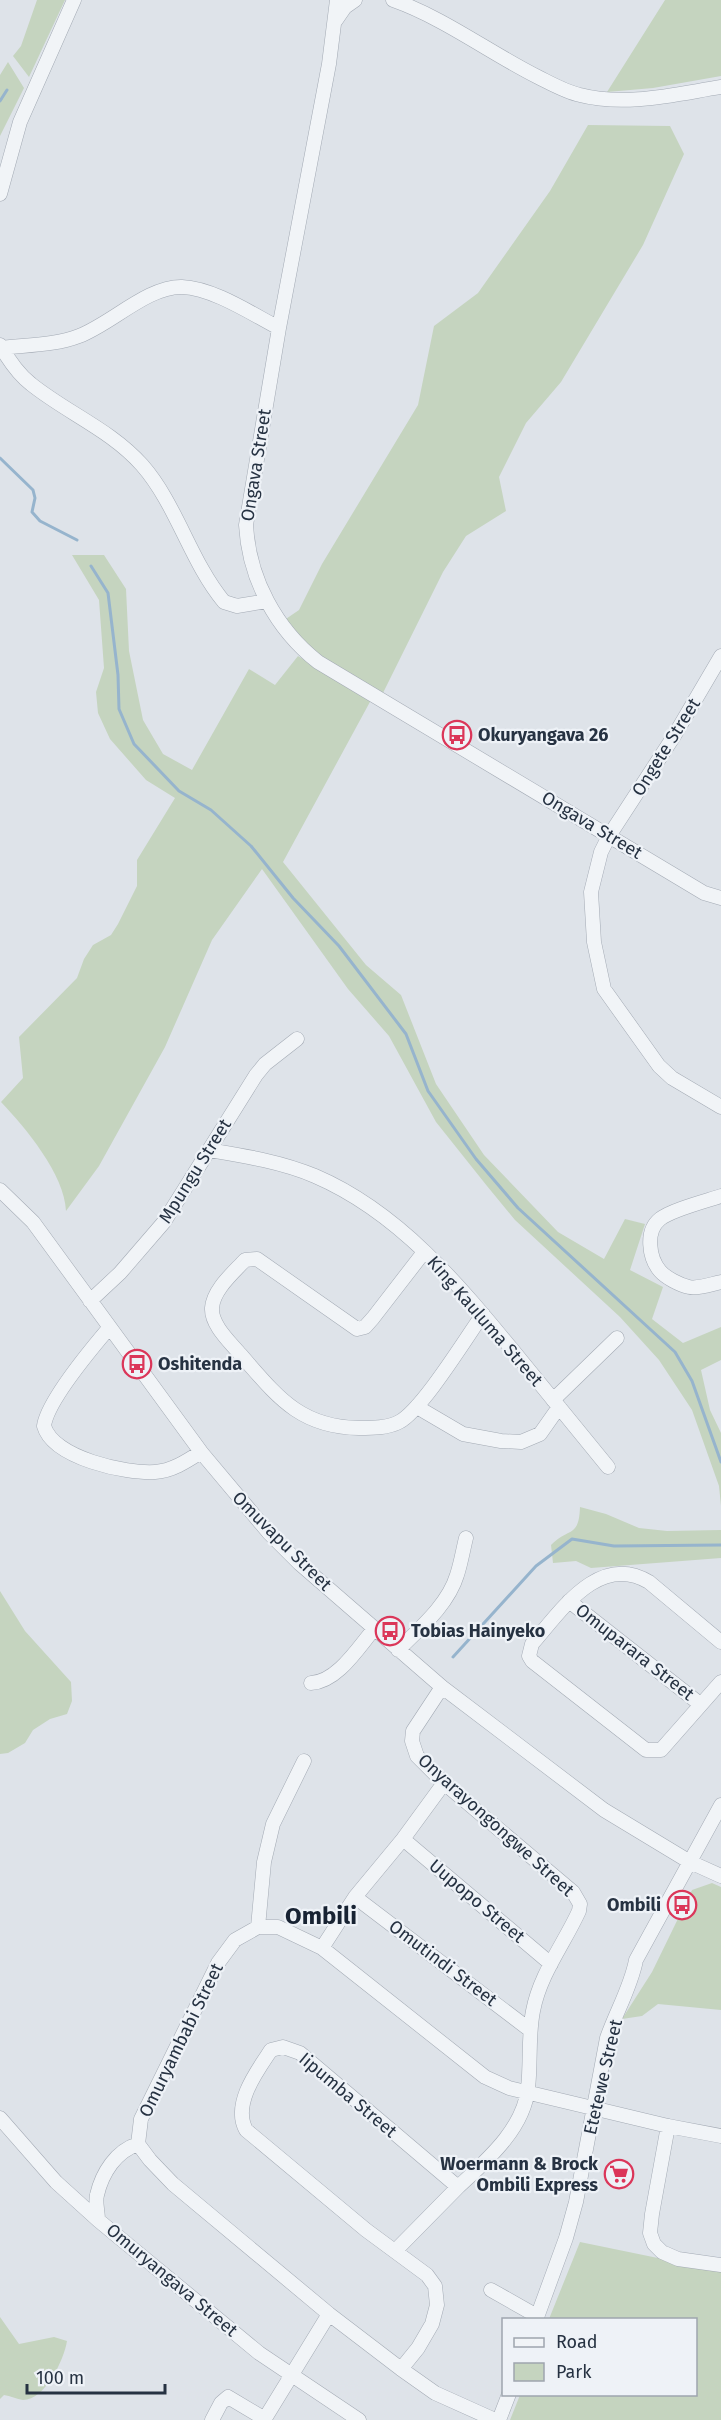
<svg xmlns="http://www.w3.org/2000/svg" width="721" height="2420" font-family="'Fira Sans',sans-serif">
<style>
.green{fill:#c5d4bf}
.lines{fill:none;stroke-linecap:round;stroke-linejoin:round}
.stream{stroke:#96b4cd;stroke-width:3}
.minor-casing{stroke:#a3aab4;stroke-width:15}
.minor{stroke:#f1f4f7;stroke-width:14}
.labels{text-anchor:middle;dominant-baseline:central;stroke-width:4.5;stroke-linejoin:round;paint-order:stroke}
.street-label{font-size:18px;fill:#263242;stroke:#eef2f7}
.poi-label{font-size:18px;font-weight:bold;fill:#263242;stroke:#eef2f7;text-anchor:start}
.district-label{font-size:24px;font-weight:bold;fill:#182333;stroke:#eef2f7}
</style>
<rect width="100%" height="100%" fill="#dee3e9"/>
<path class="green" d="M37,0h28l-36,77 -16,-21 8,-10z
M665,0h56v76l-68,12 -46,4z
M8,62l16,26 -24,48v-61z
M588,125l82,1 14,28 -41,91 -82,137 -35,41 -27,54 7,34 -40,25 -23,36 -63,127 -62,-37 -38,-39 19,-13 23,-46 96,-159 16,-79 44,-33 72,-102z
M72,555h32l22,34 3,62 14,69 20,34 29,16 57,-101 26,16 23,-29 73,44 -88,162 83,103 35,30 35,89 48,71 74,77 46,27 21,-40 20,5 -15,46 33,17 -11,32 31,24 38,-16v33l-20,10 9,40 11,23v73l-2,-20 -27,-76 -33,-50 -39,-43 -105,-97 -28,-34 -51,-64 -47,-86 -41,-47 -86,-120 -50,71 -47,107 -66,119 -33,45c-1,-36 -41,-84 -65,-109l22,-24 -4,-41 58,-59 7,-19 9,-14 18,-10 7,-11 19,-38v-26l38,-62 -29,-18 -36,-41 -12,-26 -2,-21 8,-24 -5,-68z
M580,1507l26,7 33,14 28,3 54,-1v28l-130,10 -15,-7 -23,2 -2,-18c18,-18 28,-7 29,-38z
M0,1591l25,40 46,51 1,19 -5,13 -17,5 -17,11 -8,13 -17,10 -8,1z
M712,1883l9,4v123l-63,-6 -16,12 -20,3 30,-47 40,-82z
M580,2242l141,29v149h-211l10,-25 176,-1v-74l-147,-1z
M0,2317l19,27 35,-7 13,4c-3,19 -22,59 -44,59 -6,-1 -13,-4 -19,-5l-4,4z"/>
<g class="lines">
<path class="stream" d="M0,101l7,-11
M0,458l33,32 2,8 -3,14 8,9 37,19
M91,566l17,27 10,82 1,34 15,35 45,47 32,19 40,36 42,52 46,48 67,88 22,57 48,68 42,49 157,144 17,29 29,81
M453,1657l83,-91 36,-27 42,7 107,-1"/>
<g class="minor-casing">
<path id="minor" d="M337,0l-8,64 -50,264 -33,197c3,54 30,104 72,137l386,231 17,5
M393,0c51,18 97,53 145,77 14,7 28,15 42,18 46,12 96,-1 141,-8
M336,20l9,-13 10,-7
M0,194l20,-72 54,-122
M0,345c8,14 18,29 31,39 36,29 80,46 111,81 35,40 48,96 82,137l13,4 30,-5
M2,348c25,-3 54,-3 77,-12 32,-12 69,-50 103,-49 31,1 70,27 97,41
M721,656l-47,80 -65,100 -8,16 -10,40 3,50 10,47 55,77 13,12 49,29
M209,1150c36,6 73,12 106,26 84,36 144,109 200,177 31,38 62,76 93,114
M0,1190l33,32 168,230 68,81 30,30 143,124 162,123 86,52 31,14
M721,1196c-15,5 -50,14 -61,23 -15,12 -11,39 0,52 6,7 20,14 29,16 10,2 22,-3 32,-5
M424,1252l-51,66 -8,9 -8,2 -100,-70 -12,1c-12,13 -32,30 -33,48 -1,17 18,34 28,46 37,42 59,73 119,74 13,0 29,0 40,-6 23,-12 67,-84 84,-108
M90,1301l30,-28 44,-51 92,-147 9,-11 32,-25
M109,1328c-17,20 -62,74 -65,98 9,32 82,48 111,46 17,-1 32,-11 46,-20
M553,1400l64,-62
M417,1407l46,27 38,7 20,1 19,-8 19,-27
M569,1601l131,103
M721,1642l-72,-60c-50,-30 -88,29 -117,62l-3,12 3,5 114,89h15l60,-68
M398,1650c21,-21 50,-45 59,-75 4,-12 6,-25 9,-37
M311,1683c26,-1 47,-35 63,-54
M442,1687l-29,44 -1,10 5,15 27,27 129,109 7,12 -1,7c-15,33 -39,63 -46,100 -5,25 -2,52 -5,77 -4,41 -42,73 -70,99
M403,1839l148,125
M355,1897l175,133
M258,1927l6,-65 9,-38 31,-63
M322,1948l33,-51 48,-58 41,-56
M0,2118l56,64 42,38
M668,2126l-16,88 -2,19 4,11 8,8 16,7 43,6
M138,2144c-22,7 -36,29 -41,51 -2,7 1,17 1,25l161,133 100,67
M396,2250l62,-63 -158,-134 -17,-6 -12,3c-14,21 -39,54 -25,80l120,100 61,45 8,11 2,19 -5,19 -14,24 -17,21
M491,2290l46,26
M536,2320l30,-82 10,-36 31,-164c9,-26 24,-51 29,-78l85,-155
M212,2420l9,-17 7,-6 37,22
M264,2420l65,-106
M495,2420l-60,-27 -34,-24 -72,-55 -156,-130 -23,-24 -12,-16 3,-25 77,-156 17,-23 23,-13h20l44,21 163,129 24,11 159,38 53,10
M499,2420l10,-26"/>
</g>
<use href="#minor" class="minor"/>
</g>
<defs>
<g id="bus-ring" transform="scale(1.5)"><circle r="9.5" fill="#eef2f7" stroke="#db3659" stroke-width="1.5"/><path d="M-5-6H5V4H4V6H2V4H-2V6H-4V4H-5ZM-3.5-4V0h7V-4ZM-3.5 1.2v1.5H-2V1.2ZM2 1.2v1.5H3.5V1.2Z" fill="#db3659"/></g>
<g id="supermarket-ring" transform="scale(1.5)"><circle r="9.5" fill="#eef2f7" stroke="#db3659" stroke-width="1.5"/><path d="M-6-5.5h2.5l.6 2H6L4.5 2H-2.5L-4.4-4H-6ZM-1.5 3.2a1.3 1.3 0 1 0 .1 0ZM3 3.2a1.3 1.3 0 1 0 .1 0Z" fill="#db3659"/></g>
</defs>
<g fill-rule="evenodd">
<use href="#bus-ring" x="457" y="735"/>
<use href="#bus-ring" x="137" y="1364"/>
<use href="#bus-ring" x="390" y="1631"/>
<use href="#bus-ring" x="682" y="1905"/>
<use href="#supermarket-ring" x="619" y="2174"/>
</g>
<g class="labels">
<g class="street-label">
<text transform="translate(256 465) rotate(-81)">Ongava Street</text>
<text transform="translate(666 747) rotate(-58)">Ongete Street</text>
<text transform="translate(592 825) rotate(31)">Ongava Street</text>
<text transform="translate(195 1171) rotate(-58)">Mpungu Street</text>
<text transform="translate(485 1321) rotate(49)">King Kauluma Street</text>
<text transform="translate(282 1541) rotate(45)">Omuvapu Street</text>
<text transform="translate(635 1652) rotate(38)">Omuparara Street</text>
<text transform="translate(496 1825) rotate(42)">Onyarayongongwe Street</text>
<text transform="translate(477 1901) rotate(40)">Uupopo Street</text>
<text transform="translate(443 1963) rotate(37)">Omutindi Street</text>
<text transform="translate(181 2040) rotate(-64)">Omuryambabi Street</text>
<text transform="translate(603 2077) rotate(-77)">Etetewe Street</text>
<text transform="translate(348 2095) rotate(40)">Iipumba Street</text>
<text transform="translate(172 2280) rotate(40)">Omuryangava Street</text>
</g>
<g class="poi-label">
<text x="478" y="735">Okuryangava 26</text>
<text x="158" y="1364">Oshitenda</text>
<text x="411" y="1631">Tobias Hainyeko</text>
<text x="661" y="1905" text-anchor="end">Ombili</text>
<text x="598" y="2164" text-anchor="end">Woermann &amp; Brock<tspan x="598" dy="21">Ombili Express</tspan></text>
</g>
<g class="district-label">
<text x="321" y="1916">Ombili</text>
</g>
</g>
<rect x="502" y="2318" width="195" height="78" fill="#eef2f7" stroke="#9ea5af" stroke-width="1.5"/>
<rect x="514" y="2338" width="30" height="9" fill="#f1f4f7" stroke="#9ea5af" stroke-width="1.5"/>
<text x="556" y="2348" font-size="18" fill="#263242">Road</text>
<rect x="514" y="2363" width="30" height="18" fill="#c5d4bf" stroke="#9ea5af" stroke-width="1.5"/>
<text x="556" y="2378" font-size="18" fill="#263242">Park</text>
<path d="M27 2384v9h138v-9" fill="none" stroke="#263242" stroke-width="3"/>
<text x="36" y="2384" font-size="18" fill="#263242" stroke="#eef2f7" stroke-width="4.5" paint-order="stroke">100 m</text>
</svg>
